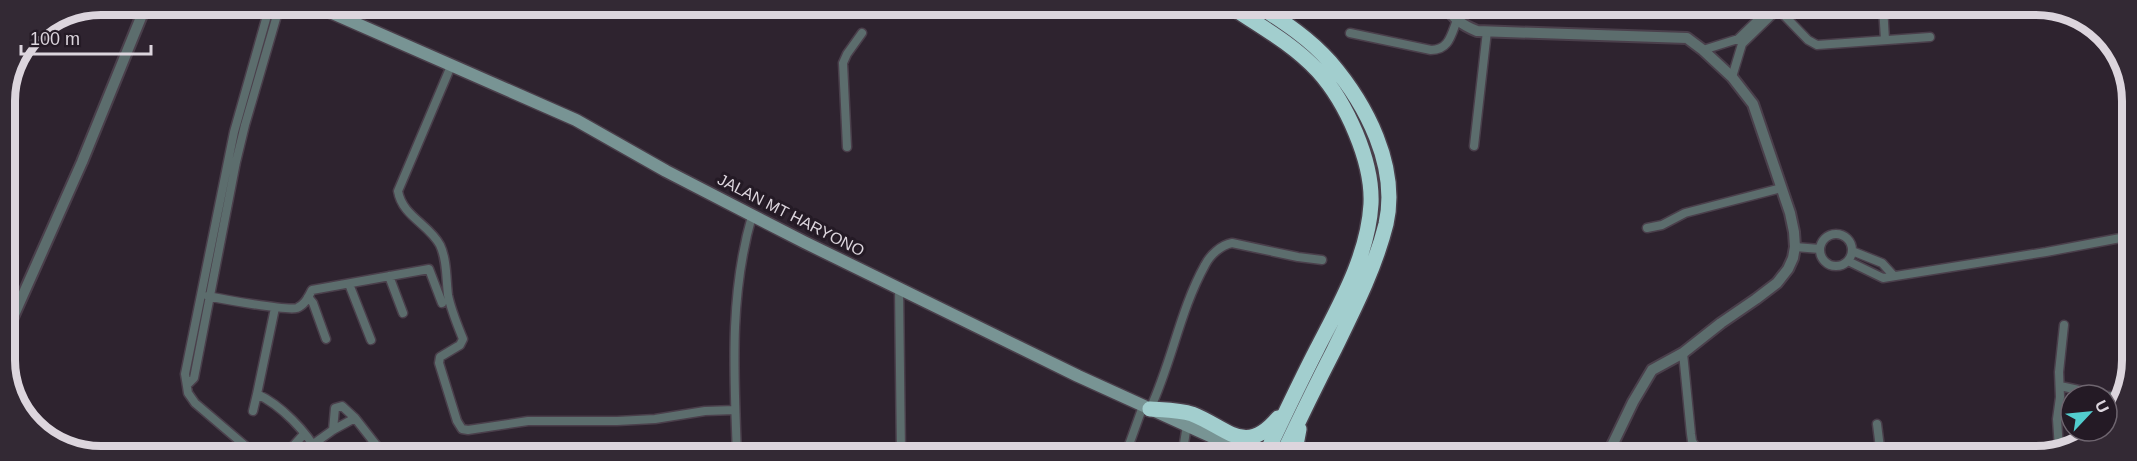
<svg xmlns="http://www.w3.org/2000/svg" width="2137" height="461" font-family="Helvetica,sans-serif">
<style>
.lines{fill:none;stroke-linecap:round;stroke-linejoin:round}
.minor-casing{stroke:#4a3f4b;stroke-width:11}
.tertiary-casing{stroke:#4a3f4b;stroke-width:14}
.secondary-casing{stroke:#4a3f4b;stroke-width:15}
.motorway-casing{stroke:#4a3f4b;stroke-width:18}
.minor{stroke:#5c6d6d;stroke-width:8}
.tertiary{stroke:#5c6d6d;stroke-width:10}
.secondary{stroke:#789494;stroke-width:12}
.motorway{stroke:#a2cece;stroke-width:15}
.labels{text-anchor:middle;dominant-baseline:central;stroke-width:6;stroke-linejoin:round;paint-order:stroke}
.street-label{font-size:16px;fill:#dcd5dd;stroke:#241a25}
.rim{fill:none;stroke:#dcd5dd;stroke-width:8}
</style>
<rect width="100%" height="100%" fill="#2e232f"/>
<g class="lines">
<g class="minor-casing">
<path id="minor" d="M1775,6l33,34 9,5 113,-8
M1883,6l2,34
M1350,33l81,17c18,0 20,-15 26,-30
M1703,50l35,-11 31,-30 6,-1
M451,66l-53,125c4,25 31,33 42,54 7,15 6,33 8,50 3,15 9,29 15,44l-3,6 -20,12 -1,6 18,58 5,8 6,1 60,-9h89l38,-2 50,-8 30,-1
M1732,77l10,-33 32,-31 2,-7
M1474,146l13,-115
M847,147l-4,-84 4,-9 15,-21
M1647,228l15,-3 23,-12 96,-25
M1820 250a16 16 0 1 1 32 0a16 16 0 1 1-32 0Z
M1795,247l25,2
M1852,251l30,12 11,12
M1848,261l35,17 163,-26 85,-16
M389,276l14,37
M349,284l22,56
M899,288l2,167
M208,296c13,3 79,15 89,12 8,-3 11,-11 15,-18l117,-21 13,34
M308,297l5,6 13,36
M275,308l-18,86c24,11 50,38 62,61
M1683,353l8,81 1,7 9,15
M187,385l7,-7 42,-216 9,-37 35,-120
M2060,386l42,9
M2122,393l2,-15 7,-3
M2107,396h13
M1150,409c22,-47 30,-99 55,-144 5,-10 16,-20 27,-22l66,14 24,3
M253,411l4,-17
M1877,424l4,32
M333,430l2,-22 7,-2 13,12 29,37
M2059,449l-2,-30 3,-22 -1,-25 5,-47
M256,455l-61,-52 -7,-10 -3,-19 49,-242 36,-127
M285,455l19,-21
M298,455l35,-25 22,-12
M737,455c-3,-81 -8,-160 15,-239
M1125,456l18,-50
M1182,456l5,-31"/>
</g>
<g class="tertiary-casing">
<path id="tertiary" d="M1446,6c7,13 18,20 31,25l210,7 16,12 29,27 21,27 37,109 4,19 1,15 -2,11 -5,11 -11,14 -21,16 -35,24 -38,30 -31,17 -19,32 -26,54
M6,333l76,-171 64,-157"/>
</g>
<g class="secondary-casing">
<path id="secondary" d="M314,5l262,115 90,51 138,71 274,134 176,80"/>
</g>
<g class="motorway-casing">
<path id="motorway" d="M1230,6c30,20 63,38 88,65 28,31 55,90 53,133 -3,52 -31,100 -54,145 -18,35 -35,71 -52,107
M1259,6c25,16 51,33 71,56 36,42 69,104 56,162 -11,44 -32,85 -52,126 -18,35 -35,70 -52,106
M1150,409c14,1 30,1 42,5 36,14 53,43 86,4
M1298,456l-2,-11 3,-16"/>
</g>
<use href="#minor" class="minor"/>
<use href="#tertiary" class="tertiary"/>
<use href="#secondary" class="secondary"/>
<use href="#motorway" class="motorway"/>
</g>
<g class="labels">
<g class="street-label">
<text transform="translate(791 215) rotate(27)">JALAN MT HARYONO</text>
</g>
</g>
<path d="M0 0H2137V461H0ZM101 15H2036A86 86 0 0 1 2122 101V360A86 86 0 0 1 2036 446H101A86 86 0 0 1 15 360V101A86 86 0 0 1 101 15Z" fill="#332934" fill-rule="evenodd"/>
<path class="rim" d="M101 15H2036A86 86 0 0 1 2122 101V360A86 86 0 0 1 2036 446H101A86 86 0 0 1 15 360V101A86 86 0 0 1 101 15Z"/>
<g transform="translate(2089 413) rotate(64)"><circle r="28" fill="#241a25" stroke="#6e656f" stroke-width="1.5"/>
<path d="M0-4.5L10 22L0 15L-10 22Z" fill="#52cdce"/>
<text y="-9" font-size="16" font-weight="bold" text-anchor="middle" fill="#dcd5dd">U</text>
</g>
<path d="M21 45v9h130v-9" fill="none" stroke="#dcd5dd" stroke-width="3"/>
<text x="30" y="45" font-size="18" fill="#dcd5dd" stroke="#241a25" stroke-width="4.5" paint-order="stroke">100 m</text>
</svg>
